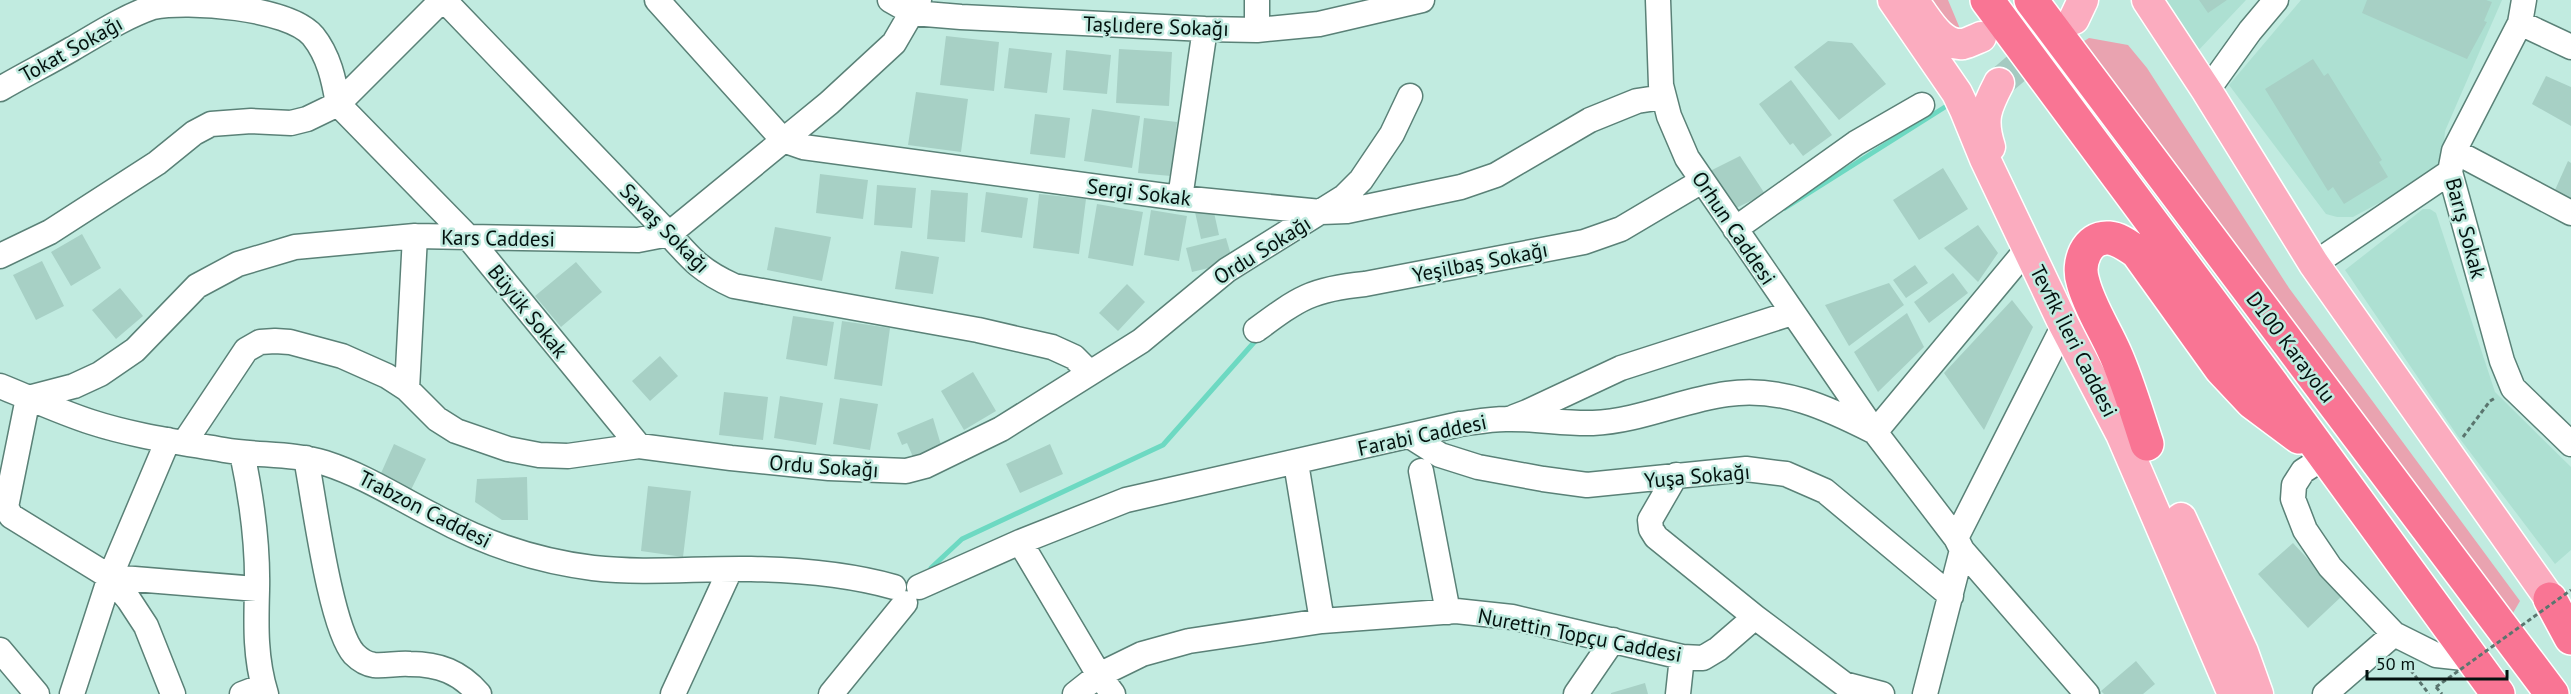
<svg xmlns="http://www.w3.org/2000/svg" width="2571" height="694" font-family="'PT Sans',sans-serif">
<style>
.built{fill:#ade0d2}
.green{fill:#e9a3b0}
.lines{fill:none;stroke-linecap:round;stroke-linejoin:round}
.stream{stroke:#6dd9c2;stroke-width:5}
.building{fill:#a7d0c5}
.major-tunnel{stroke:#a5cac1;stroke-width:30;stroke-dasharray:30 15;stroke-linecap:butt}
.minor-casing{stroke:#5a8177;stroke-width:27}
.major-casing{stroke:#fff;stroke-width:33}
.highway-casing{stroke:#fff;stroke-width:36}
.path{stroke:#5a756e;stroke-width:3;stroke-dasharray:4.5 3;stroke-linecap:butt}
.minor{stroke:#fff;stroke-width:24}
.major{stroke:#fbacbf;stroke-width:30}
.highway{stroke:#f97594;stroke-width:33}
.path-bridge{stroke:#5a756e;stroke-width:3;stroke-dasharray:4.5 3;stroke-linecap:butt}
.labels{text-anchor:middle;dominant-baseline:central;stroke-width:5;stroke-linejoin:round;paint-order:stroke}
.street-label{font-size:21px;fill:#04120f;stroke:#c1ebe0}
</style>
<rect width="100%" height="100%" fill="#c1ebe0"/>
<path class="built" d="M2161,0h85l-51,54z
M2301,0h201l-57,131 -3,38 -89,48h-16l-11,-3 -97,-129z
M2423,209h7l6,4 59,179 76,75v83l-16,14 -98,-129 -112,-165z"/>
<path class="green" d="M1925,0h23l13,31 -9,5z
M2089,38l39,7 19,23 142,220 231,313 -7,12 -437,-567z"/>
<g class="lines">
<path class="stream" d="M1785,208l160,-101
M931,568l31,-29 201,-94 94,-106"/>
</g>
<path class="building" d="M2199,0h28l-19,13z
M2367,0h119l6,2 -8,19 3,1 -20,37 -105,-46z
M946,36l53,6 -5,49 -54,-6z
M1828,41l24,2 34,41 -47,36 -45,-53z
M1009,48l43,5 -5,40 -43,-5z
M1119,49l53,3 -3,54 -53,-3z
M1066,50l45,5 -4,39 -44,-4z
M2313,59l11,17 4,-3 54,87 -3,2 9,15 -44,27 -11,-17 -5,4 -63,-102z
M2546,76l25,11v39l-39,-22z
M1791,80l41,55 -29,21 -10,-13 -3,2 -31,-41z
M916,92l52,7 -7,53 -53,-7z
M1092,109l48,7 -8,52 -48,-7z
M1035,114l35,4 -5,40 -35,-4z
M1144,118l33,4 -6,54 -33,-3z
M1740,156l25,38 -29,14 -26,-37z
M2568,161l3,2v37l-16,-10z
M1943,168l25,41 -49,31 -26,-40z
M820,174l48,6 -5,39 -47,-6z
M877,185l39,3 -4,40 -38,-3z
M931,190l37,3 -3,49 -38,-3z
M986,192l42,6 -6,40 -41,-6z
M1039,194l47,5 -7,55 -46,-6z
M1097,204l46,8 -10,54 -45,-8z
M1213,208l6,27 -18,4 -6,-27z
M1151,210l36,6 -8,45 -35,-6z
M1978,225l20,28 -20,29 -34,-34z
M775,227l56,10 -9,44 -55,-11z
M82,234l19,34 -30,18 -20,-34z
M1226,238l7,24 -41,10 -6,-24z
M901,251l38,6 -6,37 -38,-5z
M42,261l22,45 -28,14 -23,-45z
M576,262l26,30 -41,35 -26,-31z
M1915,265l13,18 -22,15 -13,-18z
M1953,273l15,20 -39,30 -15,-21z
M1889,283l15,22 -55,41 -24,-41z
M1127,284l18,18 -27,29 -19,-18z
M120,288l23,28 -27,23 -24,-29z
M2012,300l21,27 -49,103 -40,-57z
M1907,313l17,34 -46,45 -24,-40z
M793,316l41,6 -7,44 -41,-7z
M842,321l48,7 -8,58 -48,-7z
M660,356l18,20 -28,25 -18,-20z
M973,372l23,39 -32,19 -23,-39z
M724,392l44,5 -5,43 -44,-5z
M780,396l43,7 -7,42 -42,-7z
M840,398l38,6 -8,46 -37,-6z
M933,418l8,27 -28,12 -6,-14 -5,2 -5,-12z
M394,444l32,15 -17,35 -31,-14z
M1050,444l13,30 -43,19 -14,-29z
M527,477l1,43h-26l-27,-18 2,-23z
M648,486l43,5 -8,66 -42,-6z
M2293,543l49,53 -34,32 -50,-54z
M2136,661l19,23 -12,10h-39l-3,-3z
M1645,683l3,11h-37v-1z"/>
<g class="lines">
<path class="major-tunnel" d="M1999,83l75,-64"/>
<g class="minor-casing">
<path id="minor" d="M444,0l225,234c23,26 32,37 65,52l244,44 74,17 22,10 16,16
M657,0l126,140 20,7 377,51 141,14 26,-1 114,-24 35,-12 94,-55 47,-19 26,-4
M890,0l23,13 48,4 244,12 52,1 62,-6 103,-24
M1257,0v30
M1658,0l3,85 8,31 18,42 188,274 81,106
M2524,0l-4,23 -66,128 -4,21 52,189 11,27 58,56
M2520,23l51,24
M0,89c24,-14 48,-26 72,-40 26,-15 52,-32 81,-42 34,-7 135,0 160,29 16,20 21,44 25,68
M2207,91l43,-60 26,-31
M338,104l130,133 171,209
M2454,151l117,62
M1180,198l25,-169
M1735,229l121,-86 66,-38
M0,256l50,-24 107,-69 37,-30 17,-9 40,-3 40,2 16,-4 31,-15 104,-104
M2314,264l136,-92
M1256,330c42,-31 55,-41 109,-46l219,-42 37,-13 81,-48
M0,386c30,12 60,26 91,36 43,14 88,20 133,28 34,6 68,3 101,13 40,13 72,34 109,53 49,27 103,45 159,52 53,6 105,0 158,1 49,1 97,5 143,18
M407,389l8,-153
M1514,417l13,-5 94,-44 171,-55
M1875,432l153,-184
M1410,436l30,19 38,12 65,12 44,6 159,-16 40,5 39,17 126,105
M184,443l62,-93 14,-8 15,-1 15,1 52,14 45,20 20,13 30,30 19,12 52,18 31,6 29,1 71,-10 92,12 98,10 77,3 19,-5 76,-37 140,-88 86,-71 117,-73 17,-17 31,-46 18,-38
M242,453c9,42 16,94 15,137 -1,35 -2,69 9,104
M2325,457l-22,14 -9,14 -1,14 12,31 25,37 64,67 42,21 37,4
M306,458c8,41 24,169 48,196 5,5 12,10 20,11 12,1 24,-2 36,-1 29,0 50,8 69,30
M1296,463l26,158
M1421,471l27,141
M1676,475l-26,45 1,9 5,8 99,80
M1020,542l79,133 14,19
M1962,550l125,144
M110,577l147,12
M919,587l101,-45 106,-42 334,-76c15,-2 31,-5 46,-5 29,-1 58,5 87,4 46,-2 89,-23 134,-29 54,-8 101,14 148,38
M0,650l37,44
M72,694l38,-117 58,-137
M173,694l-27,-68 -17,-26 -19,-23 -99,-61 -5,-9 22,-109 46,-12 26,-12 35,-24 62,-64 41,-22 57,-17 120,-11 223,4 31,-6 160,-131 65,-60 25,-43
M242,694l21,-8
M673,694l57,-124
M831,694l74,-91
M1075,694l24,-19 43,-21 47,-13 133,-20 134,-10 56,6 170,40 21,1 15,-9 37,-32 89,67 38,10
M1576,694l37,-54
M1678,694l4,-37
M1925,694l37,-144 -6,-12 108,-213
M2325,694l69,-60"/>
</g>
<g class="major-casing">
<path id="major" d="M1893,0l64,93 8,17 20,49 79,166 57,109 112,260
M2147,0l60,91 107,173 236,335
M1920,10c10,14 23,36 43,34 5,-1 13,-5 18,-7
M2074,19l9,-19
M1990,147c-9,-28 -4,-39 9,-64
M2181,518l62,134 15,42"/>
</g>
<g class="highway-casing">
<path id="highway" d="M1987,0l288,388 223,306
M2031,0l521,694
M2147,444c-10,-30 -19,-62 -32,-91 -10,-23 -26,-47 -32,-71 -6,-18 3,-46 26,-44 11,1 19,8 28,14l84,117 31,33 47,35
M2550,599l21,39"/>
</g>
<path class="path" d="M2463,437l27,-36 5,-3
M2406,664l23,30
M2436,687l6,7"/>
<use href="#minor" class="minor"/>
<use href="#major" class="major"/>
<use href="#highway" class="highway"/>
<path class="path-bridge" d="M2436,687l135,-97"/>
</g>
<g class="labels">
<g class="street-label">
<text transform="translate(1156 26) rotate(2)">Taşlıdere Sokağı</text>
<text transform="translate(71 49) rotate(-29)">Tokat Sokağı</text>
<text transform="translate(1139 192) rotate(7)">Sergi Sokak</text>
<text transform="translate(665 228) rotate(45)">Savaş Sokağı</text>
<text transform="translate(1734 228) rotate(56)">Orhun Caddesi</text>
<text transform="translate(2466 228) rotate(75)">Barış Sokak</text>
<text transform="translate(498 238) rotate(1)">Kars Caddesi</text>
<text transform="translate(1262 250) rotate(-32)">Ordu Sokağı</text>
<text transform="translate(1480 262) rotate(-11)">Yeşilbaş Sokağı</text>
<text transform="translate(528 311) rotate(51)">Büyük Sokak</text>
<text transform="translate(2074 341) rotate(63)">Tevfik İleri Caddesi</text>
<text transform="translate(2291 347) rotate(53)">D100 Karayolu</text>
<text transform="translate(1422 435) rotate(-12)">Farabi Caddesi</text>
<text transform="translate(824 466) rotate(4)">Ordu Sokağı</text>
<text transform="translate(1697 476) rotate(-5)">Yuşa Sokağı</text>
<text transform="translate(425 509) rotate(27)">Trabzon Caddesi</text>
<text transform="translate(1580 635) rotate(11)">Nurettin Topçu Caddesi</text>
</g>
</g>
<path d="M2367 670v9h140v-9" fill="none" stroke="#04120f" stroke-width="3"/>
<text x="2376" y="670" font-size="18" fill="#04120f" stroke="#c1ebe0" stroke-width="4.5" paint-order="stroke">50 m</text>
</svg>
